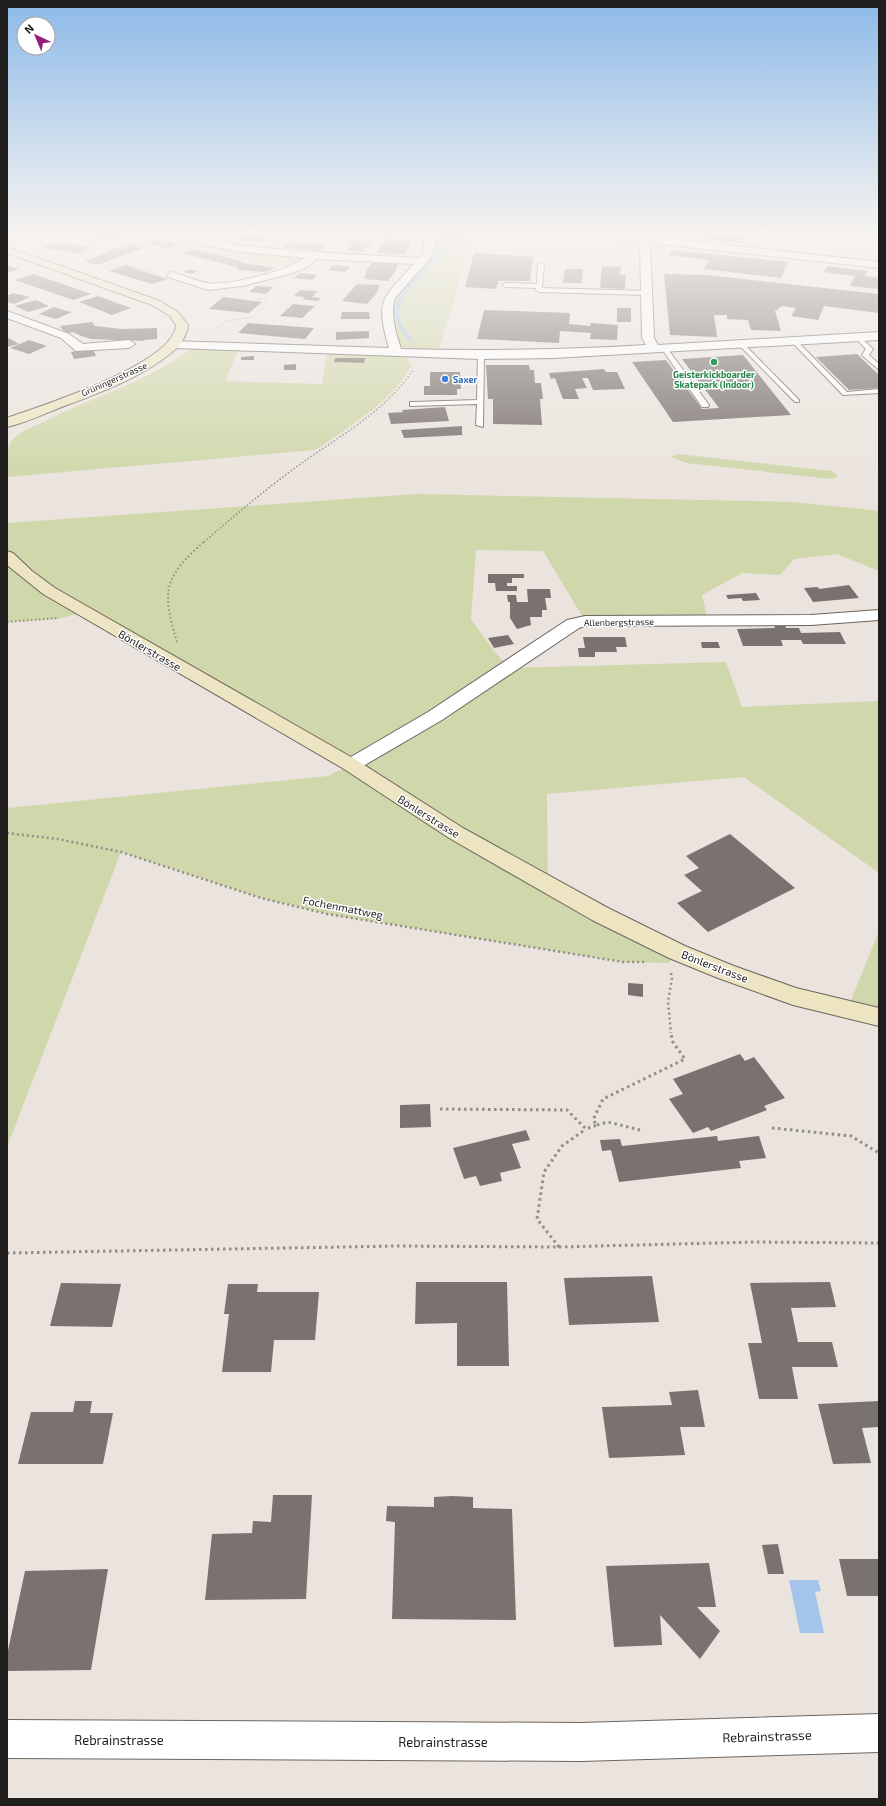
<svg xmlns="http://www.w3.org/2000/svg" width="886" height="1806" font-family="'Exo 2',sans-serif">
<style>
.green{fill:#d0d7aa}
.water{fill:#a5c4eb}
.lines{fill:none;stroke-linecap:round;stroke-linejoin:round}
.stream{stroke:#a5c4eb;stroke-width:3.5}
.building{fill:#7a726f}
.lane-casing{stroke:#6c6560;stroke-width:2}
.street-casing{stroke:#6c6560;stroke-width:2}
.secondary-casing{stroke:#6c6560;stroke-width:2}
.path-far4{stroke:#928d89;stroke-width:1;stroke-dasharray:1 1.5;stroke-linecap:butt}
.path-far3{stroke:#928d89;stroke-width:1.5;stroke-dasharray:1.5 2;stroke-linecap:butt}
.path-far2{stroke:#928d89;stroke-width:2;stroke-dasharray:1.5 2.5;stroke-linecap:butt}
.path-far1{stroke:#928d89;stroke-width:2.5;stroke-dasharray:2 3;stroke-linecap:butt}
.path{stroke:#928d89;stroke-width:3;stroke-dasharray:2.5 3.5;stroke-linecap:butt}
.lane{fill:#fff;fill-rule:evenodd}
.street{fill:#fff;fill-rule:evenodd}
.secondary{fill:#ede5c2;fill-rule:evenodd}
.leisure-dot{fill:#2e9e5b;stroke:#fff;stroke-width:1.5}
.shop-dot{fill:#3f7fe0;stroke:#fff;stroke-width:1.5}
.labels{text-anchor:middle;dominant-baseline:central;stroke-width:3;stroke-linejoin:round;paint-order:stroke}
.far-leisure-label{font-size:9px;font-weight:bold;fill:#27864d;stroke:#fff}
.far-street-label{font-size:9px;fill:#201e1c;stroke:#fff}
.far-shop-label{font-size:9px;font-weight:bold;fill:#366cbe;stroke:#fff;text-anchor:start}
.street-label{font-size:11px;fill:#201e1c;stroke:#fff}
.near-street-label{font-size:13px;fill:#201e1c;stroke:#fff}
</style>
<rect width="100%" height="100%" fill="#ebe4de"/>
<path class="green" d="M435,229h37l-15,60 -19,63c-10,-1 -29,2 -37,-5 -3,-3 -10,-37 -10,-43 0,-3 2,-5 4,-8l38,-42z
M221,248l73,7 5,2 2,4 -7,6 -41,-5 -40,-11z
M192,348h47l-14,33 97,3 5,-32 73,3 7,3 4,7c-11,31 -69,67 -96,85l-308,27c0,-13 -3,-28 6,-38 7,-8 23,-13 32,-18 49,-25 103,-39 147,-73z
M678,454l154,17 6,5 -7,3 -145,-16 -15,-6z
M417,494l377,8 85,9v60l-42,-17 -43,5 -14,16 -38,-2 -40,22 6,25 -123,1 -42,-70 -67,-1 -5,69 23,32 15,17 217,-6 16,45 137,-6v172l-135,-96 -197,17 1,92 129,66 -8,11 -46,-1 -296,-48 -66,-16 -140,-46 -114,295v-339l321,-32 23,-11 -267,-153 -26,7 -51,3v-99z
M879,931v86l-32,-7z"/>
<path class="water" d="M789,1580h29l3,11 -6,1 9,41h-24z"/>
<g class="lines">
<path class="stream" d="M411,341c-4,-7 -11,-13 -13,-22 -6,-24 26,-47 41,-63l1,-18 5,-9"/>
</g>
<path class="building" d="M7,229h19l-7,6h-12z
M90,229h13l25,4 -12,6 -36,-5z
M216,229h22l-15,6 -14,-3z
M318,229h19l-6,5 -17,-2z
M383,229h10l-2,2 7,1 -7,6 -17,-2z
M663,229h29l-3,4z
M692,229h57l-7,14 -35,-4 4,-7z
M251,233l20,2 -11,8 -20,-2z
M157,239l21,6 -11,4 -22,-6z
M351,240l21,2 -9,10 -15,-2 3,-4 -4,-2z
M385,240h26l-2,8 -5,7 -27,-2z
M55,242l36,5 -12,6 -36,-5z
M289,242l20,2 17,2 -6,5 -37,-4z
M130,244l14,4 -47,17 -12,-4z
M193,249l50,12 -2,1 3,1 31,5 -11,4 -26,-2 1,-2 -4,-1 4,-2 -7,1 -51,-13z
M672,250l116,12 -7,16 -78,-9 6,-9 -41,-5z
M474,253l59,4 -3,24h-31l-3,8 -31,-2z
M373,262l25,2 -3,8 -7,9 -24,-2 3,-10z
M7,265l12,4 -12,4z
M126,265l19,7 23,7 -16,5 -43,-13z
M333,265l17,2 -5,5 -17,-2z
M602,266l19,1 -1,8h6l-1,14 -25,-1z
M827,266l40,5 -2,5 14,2v11l-29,-3 5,-10 -31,-4z
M190,269l8,2 -7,3 -8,-2z
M565,269h18l-1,14h-19z
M300,273l17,2 -5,5 -18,-2z
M33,274l30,10 28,10 -18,6 -58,-20z
M664,274l42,1 173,19v19l-55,-7 -6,14 -27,-4 5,-8 -14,-2 -7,5 6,20 -30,-1 -3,-10 -21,-1v-4h-13l3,22 -47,-2z
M357,284l23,1 -4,9 -9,10 -25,-3z
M256,286l17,1 -7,7 -17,-2z
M300,290l18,1 -6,6 9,1 -3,3 -16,-2 2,-2 -10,-1z
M13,293l9,2 8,2 -16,7 -7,-2v-6z
M98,296l33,12 -19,7 -33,-13z
M223,297l39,5 -13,11 -40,-4z
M36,300l13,6 -21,6 -13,-6z
M293,304l22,2 -13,12 -22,-2z
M54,307l9,3 9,2 -16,7 -17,-5z
M617,308h14v14h-14z
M484,310l86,3 -1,11 21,2 1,-3 27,2 -1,15 -27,-1 1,-6 -31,-2 -1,12 -82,-4z
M342,312h27l1,7h-29z
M92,322l3,4 26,3 36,-1v11l-13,1v1l-53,-2 -10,-3 -8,-4 -4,1 -6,-3 -3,-4z
M248,323l66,5 -9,11 -67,-6z
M369,331v7l-33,2v-8z
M9,338l10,6 -12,3v-8z
M29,340l18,6 -18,8 -19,-6z
M93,349l3,7 -22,3 -3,-7z
M857,354l22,21v13l-30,2 -33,-33z
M743,355l48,60 -118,7 -41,-60 34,-2 36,49 17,-1 -37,-49z
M254,356v4h-13v-3z
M335,358h30l-1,5 -30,-1z
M296,364v6h-12v-5z
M486,365h43l1,5h4l1,13h6l2,16h-3l2,26 -49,-1v-25h-5z
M604,369l2,3h11l8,17 -32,1 -5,-12h-6l5,10 -12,1 4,10h-16l-8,-21 -4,1 -2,-6z
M430,372h30l1,17h-4v6h-33v-9h6z
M445,407l4,14 -58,3 -3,-11 15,-1 -1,-2z
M462,426v9l-58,3 -3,-8z
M488,574h36v4h-12v5h-5v3h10v5h-21l-1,-8h-7z
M849,585l10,13 -46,4 -9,-14 14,-1 1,2z
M527,589h23l1,9h-6l2,12h-5v7h-12l1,8 -14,4 -7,-11v-16h-2l-1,-7h9l1,7h11z
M756,593l4,7 -17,1 -2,-3 -13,1 -2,-4z
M774,625h11l1,3h13l2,5 39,-1 6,12h-43l-2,-4h-20l2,6h-40l-6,-17 38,-1z
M508,635l6,9 -20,4 -6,-10z
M583,637h42l2,10h-11l1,5h-22v5h-16l-1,-9h7z
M701,642h17l2,6h-18z
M730,834l65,54 -87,44 -31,-29 25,-12 -18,-16 15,-7 -13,-12z
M628,983l15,1v13l-15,-2z
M740,1054l5,7 9,-4 31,41 -21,8 3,4 -56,21 -3,-4 -15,6 -24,-34 14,-5 -10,-15z
M430,1104l1,23 -31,1v-23z
M526,1130l4,10 -18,4 9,24 -21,5 2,8 -22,5 -4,-10 -12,3 -11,-31z
M717,1136l1,5 41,-5 7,22 -27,3 2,7 -122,14 -8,-32 -9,1 -2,-11 20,-1 2,7z
M652,1276l7,46 -90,3 -5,-47z
M416,1282h91l2,84h-52v-43l-42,1z
M830,1282l6,25 -45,1 7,34h34l6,25h-46l6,32h-39l-11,-56h14l-12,-60z
M61,1283l60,1 -9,43 -62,-1z
M228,1284h30l-1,8h62l-4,48h-41l-3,32h-49l7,-58h-5z
M698,1390l7,37h-25l5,28 -76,3 -7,-51 70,-2 -3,-13z
M75,1401h17l-2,12h23l-10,51h-85l13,-52h42z
M879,1401v26l-17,1 9,35 -38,1 -15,-60z
M273,1495h39l-6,104 -101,1 7,-66 40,-1 1,-12 18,1z
M452,1496l21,1v11l39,1 4,111 -124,-1 3,-97 -9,-1 1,-15 47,1v-10z
M778,1544l6,30h-16l-6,-29z
M839,1559h40v37h-32z
M709,1563l7,44h-19l23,24 -20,28 -40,-44 2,30 -48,2 -8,-81z
M108,1569l-17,101 -84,1v-16l18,-84z"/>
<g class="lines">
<g class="lane-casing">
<path id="lane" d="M541,263l3,2 -2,23 104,3 3,2 -3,2 -107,-3 -3,-2v-2l-31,-1 -3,-2 3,-2 32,1 1,-19z
M855,336h4l13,12 1,1 -4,6 10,9v6l-16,-14 -1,-1 4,-6 -11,-11z
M792,340h4l51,52 32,-3v4l-36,2 -51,-53z
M739,343h4l56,57v2h-4l-56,-57z
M663,348h4l42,57 -1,2h-6l-40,-58z
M481,353l3,2 -1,72 -7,-2 1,-21 -67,2v-4h3l64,-2 1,-45z"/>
</g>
<g class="street-casing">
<path id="street" d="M141,229c33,0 64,12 96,16 61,7 122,10 183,13l3,-4 3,-25h10l-3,26 -38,43c-5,18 1,34 6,51 82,2 163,1 245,-4l-4,-7 -2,-96 -89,-10 -5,-3h35l298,33v6l-229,-25 4,95 4,7 221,-13v8l-326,18 -72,1 -306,-11 -6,-4 2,-3 218,7c-14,-49 -7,-49 25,-84l-98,-5 -8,7 -15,7 -51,13 -34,4 -40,-13 -1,-2 5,-3c12,3 23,9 35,11 18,4 84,-13 97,-25l-69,-7 -89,-19z
M7,311l62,23 14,10 46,-4 6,4 -6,4 -53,3 -15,-13 -54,-20z
M879,610v10l-68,5 -226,1 -6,2 -137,92 -84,49 -7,2 -7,-2 -3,-4 3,-4 84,-49 139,-92 18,-4 226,-1z
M879,1714v38l-298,9 -574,-3v-38l574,3z"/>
</g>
<g class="secondary-casing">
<path id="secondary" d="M7,247l153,54 18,11 10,13c-1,11 -8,21 -17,28 -32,26 -74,41 -112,55 -17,7 -34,15 -52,19v-9c34,-12 167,-54 169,-93l-6,-9 -18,-11 -145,-52z
M7,551l6,2 19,18 23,17 303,173 105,67 145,80 77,38 49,20 62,22 83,20v18l-86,-21 -75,-27 -49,-20 -77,-38 -143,-82 -105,-69 -301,-175 -36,-29z"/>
</g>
<path class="path-far4" d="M256,230l124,11 -1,2
M371,239l8,-10
M84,260l42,-16 -1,-2
M102,266h27l27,7
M217,329l10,-8 26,-4 15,-15 -2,-3 -13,-1"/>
<path class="path-far3" d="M204,542c31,-27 62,-53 95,-77 39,-28 87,-54 114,-95"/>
<path class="path-far2" d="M7,622l51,-4
M177,642c-16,-52 -13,-65 28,-101"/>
<path class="path-far1" d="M7,833l51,6 63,13 140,46 66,16 296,48h23
M671,973l1,5 -4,24 3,31"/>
<path class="path" d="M440,1109l127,1 19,19 11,-4 -4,-5 10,-21 82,-40 -13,-18 -1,-9
M597,1125l11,-3 32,8
M772,1128l79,8 28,17
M559,1247l-22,-28 7,-47 18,-26 24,-17
M7,1253l390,-7 162,1 195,-5 125,1"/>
<use href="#lane" class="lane"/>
<use href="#street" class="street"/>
<use href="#secondary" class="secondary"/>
</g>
<linearGradient id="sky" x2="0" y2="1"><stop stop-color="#8dbae9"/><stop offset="0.48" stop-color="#f6f3f0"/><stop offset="1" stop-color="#f6f3f0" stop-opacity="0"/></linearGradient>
<rect width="886" height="482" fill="url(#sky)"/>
<circle class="leisure-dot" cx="714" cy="362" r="4"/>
<circle class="shop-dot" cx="445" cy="379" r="4"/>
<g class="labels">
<g class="far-leisure-label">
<text x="714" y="374">Geisterkickboarder<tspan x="714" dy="10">Skatepark (Indoor)</tspan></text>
</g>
<g class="far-street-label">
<text transform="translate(114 379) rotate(-24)">Grüningerstrasse</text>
<text transform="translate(619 622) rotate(-1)">Allenbergstrasse</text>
</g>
<g class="far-shop-label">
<text x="453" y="379">Saxer</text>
</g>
<g class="street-label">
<text transform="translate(150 650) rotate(30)">Bönlerstrasse</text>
<text transform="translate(429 816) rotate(32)">Bönlerstrasse</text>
<text transform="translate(343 907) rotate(11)">Fochenmattweg</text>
<text transform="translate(715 966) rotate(21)">Bönlerstrasse</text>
</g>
<g class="near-street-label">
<text transform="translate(767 1736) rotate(-2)">Rebrainstrasse</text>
<text x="119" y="1740">Rebrainstrasse</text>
<text x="443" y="1742">Rebrainstrasse</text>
</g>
</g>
<rect width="886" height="1806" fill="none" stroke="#201e1c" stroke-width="16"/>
<g transform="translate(36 36) rotate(316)"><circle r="19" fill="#ffffff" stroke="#a6a5a4"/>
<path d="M0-3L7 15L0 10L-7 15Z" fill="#951d79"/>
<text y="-6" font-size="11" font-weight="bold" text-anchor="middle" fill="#201e1c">N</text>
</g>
</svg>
